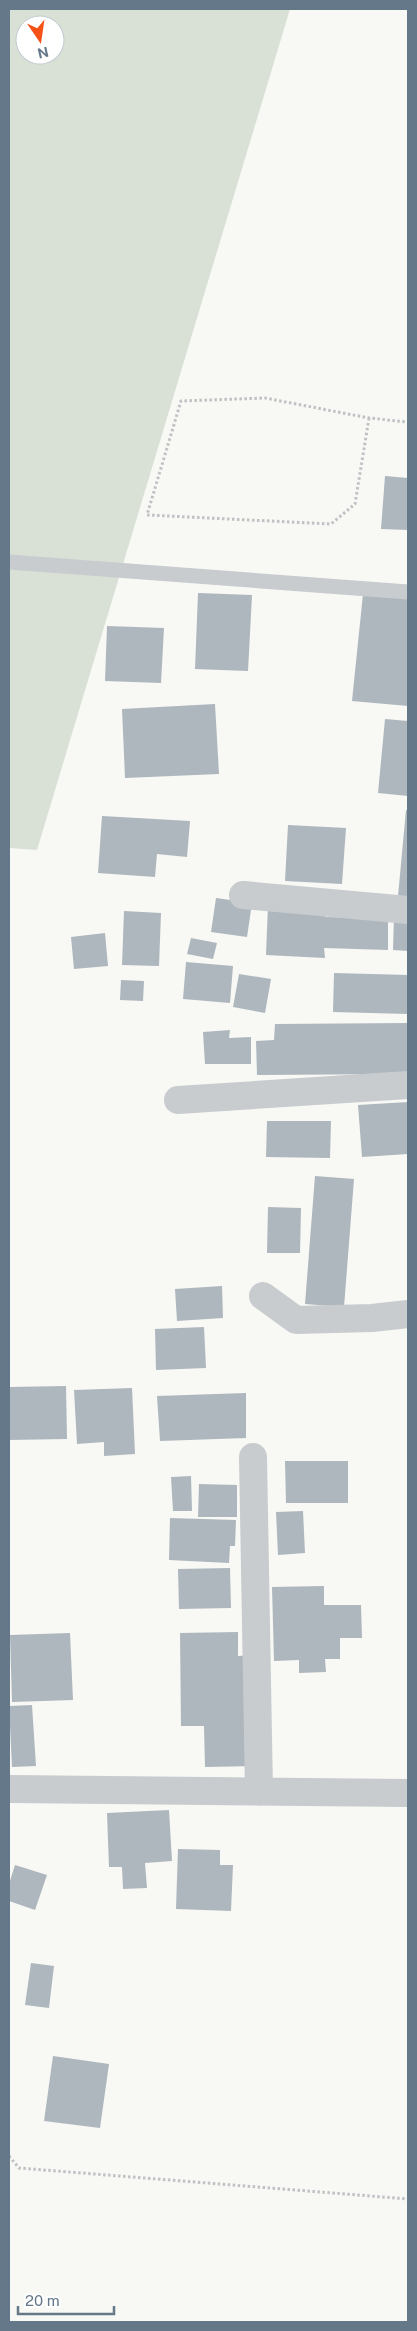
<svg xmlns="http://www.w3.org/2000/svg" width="417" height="2331" font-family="'Public Sans',sans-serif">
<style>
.green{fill:#d9e1d6;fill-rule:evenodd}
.building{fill:#aeb7bd}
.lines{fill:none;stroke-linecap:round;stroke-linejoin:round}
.path{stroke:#bfc2c4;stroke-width:3;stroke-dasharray:2.5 2.5;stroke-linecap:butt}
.lane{stroke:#c8cccf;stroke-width:15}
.street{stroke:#c8cccf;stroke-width:28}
</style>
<rect width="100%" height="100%" fill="#f8f8f5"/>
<path class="green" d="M9,9h281l-253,841 -28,-2zM25,25h30v30h-30z"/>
<path class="building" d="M385,476l23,2v52l-27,-1z
M198,593l54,2 -4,76 -53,-2z
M363,594l45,5v107l-56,-5z
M107,626l57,2 -3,55 -56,-2z
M215,704l4,70 -94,4 -3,-69z
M385,719l23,2v75l-30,-3z
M406,810h2v87l-10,-1z
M102,816l88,5 -3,36 -30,-3 -2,23 -57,-4z
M288,825l58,3 -4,56 -57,-3z
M216,898l36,5 -5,34 -36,-5z
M268,905l59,3 -2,9 63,1v32l-64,-2 1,10 -59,-3z
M124,911l37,2 -2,53 -37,-1z
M394,915l14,1v35l-15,-1z
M105,933l3,33 -34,3 -3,-32z
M191,938l26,5 -4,16 -26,-5z
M186,962l47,4 -3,37 -47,-4z
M334,973l74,2v39l-75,-2z
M239,974l32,5 -6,34 -32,-6z
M121,980l23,1 -1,20 -23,-1z
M408,1023v51l-151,1 -1,-34 18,-1 1,-16z
M230,1030l-1,8 22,-1v27h-46l-2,-32z
M408,1102v52l-46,3 -4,-52z
M267,1121h64l-1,37 -64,-1z
M315,1176l39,3 -10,128 -39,-3z
M268,1207l33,1 -1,45h-33z
M222,1286l1,32 -46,3 -2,-32z
M204,1327l2,41 -50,2 -1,-41z
M66,1386l1,53 -58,1v-53z
M132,1388l3,66 -31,2v-14l-27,2 -3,-54z
M246,1393v45l-86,3 -3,-45z
M285,1461h63v42h-62z
M191,1476l1,35h-19l-2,-34z
M199,1484l38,1v32h-39z
M303,1511l2,42 -27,2 -2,-43z
M170,1518l66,2 -1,26h-5l-1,17 -60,-3z
M230,1568l1,40 -52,1 -1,-40z
M324,1586v19h37l1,33h-22v21h-15l1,13 -27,1v-13l-25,1 -2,-74z
M238,1632v24l16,-1 3,111 -52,1 -1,-41h-23l-1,-93z
M70,1633l3,67 -61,2 -2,-67z
M32,1705l4,61 -24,1 -3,-61z
M169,1810l3,51 -27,2 2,25 -24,1 -1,-22h-13l-2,-54z
M178,1849l42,1v15h13l-2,46 -55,-2z
M15,1865l32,10 -12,35 -26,-9v-17z
M31,1963l23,3 -5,42 -24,-3z
M53,2056l56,8 -9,64 -56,-7z"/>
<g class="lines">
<path class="path" d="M369,418l-14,86 -24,20 -184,-9 34,-114 84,-3 104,20 39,4
M9,2156l10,12 389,31"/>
<path class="lane" d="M9,562l399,30"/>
<path class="street" d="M243,895l165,15
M178,1100l230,-15
M263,1296l33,24 76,-2 36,-4
M253,1457l6,335
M9,1789l399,4"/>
</g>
<rect width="417" height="2331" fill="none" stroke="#647889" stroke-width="20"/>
<g transform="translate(40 40) rotate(167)"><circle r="24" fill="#ffffff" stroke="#c1c9d0"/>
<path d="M0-4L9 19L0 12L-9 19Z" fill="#f65218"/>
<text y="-8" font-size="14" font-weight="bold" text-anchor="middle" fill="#647889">N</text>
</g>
<path d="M18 2306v8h96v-8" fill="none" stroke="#647889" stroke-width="2.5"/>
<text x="25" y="2306" font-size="15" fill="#647889" stroke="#ffffff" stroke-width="4" paint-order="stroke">20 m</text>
</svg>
